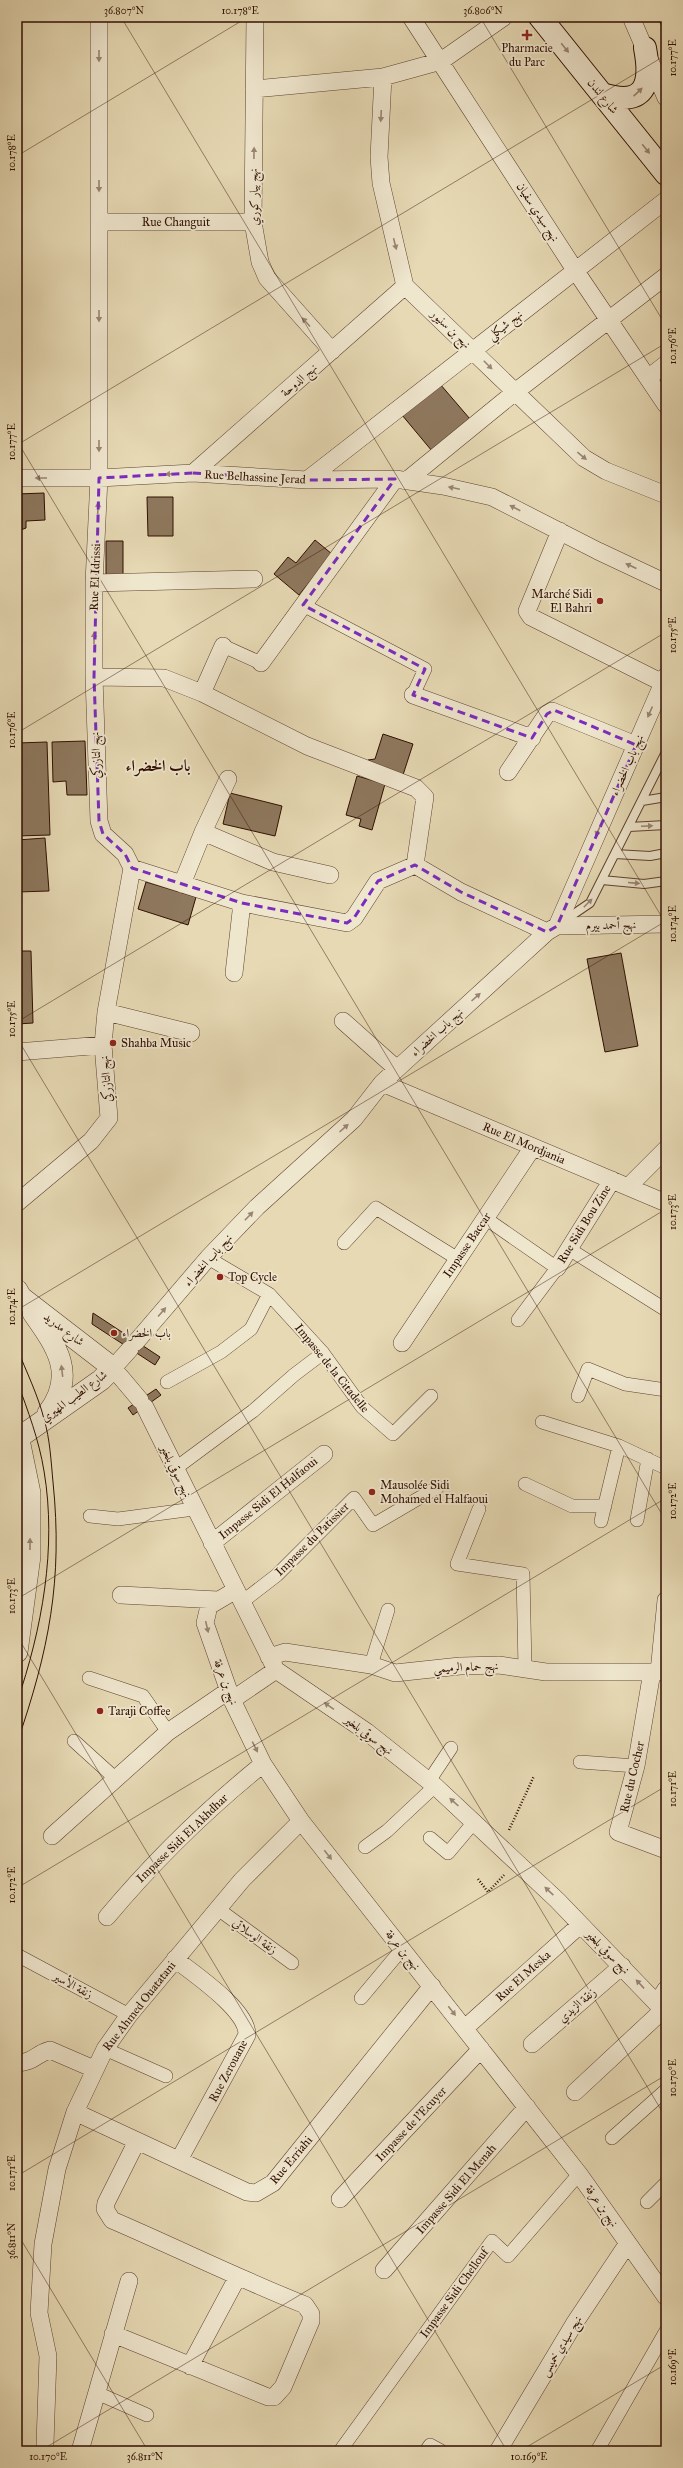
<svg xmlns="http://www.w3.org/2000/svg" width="683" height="2468" font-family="'IM FELL Great Primer',Amiri,serif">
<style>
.green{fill:#c7b696;stroke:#7b624c}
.building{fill:#8e785e;stroke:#2f0e01}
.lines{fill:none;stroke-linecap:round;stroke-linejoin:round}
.service-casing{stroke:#5d412e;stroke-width:10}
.pedestrian-casing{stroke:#5d412e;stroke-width:14}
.minor-casing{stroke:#5d412e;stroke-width:18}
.tertiary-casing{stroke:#5d412e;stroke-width:22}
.secondary-casing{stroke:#2f0e01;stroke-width:24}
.path{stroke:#2f0e01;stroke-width:2.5;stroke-dasharray:1 2;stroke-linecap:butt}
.service{stroke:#efe6ce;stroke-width:8}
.pedestrian{stroke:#efe6ce;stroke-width:13}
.minor{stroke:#efe6ce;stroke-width:17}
.tertiary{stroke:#efe6ce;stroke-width:21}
.secondary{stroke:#efe6ce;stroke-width:22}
.tram{stroke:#2f0e01;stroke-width:1}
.oneway{fill:#998572}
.marked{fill:none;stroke:#7b2cbf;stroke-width:3;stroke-dasharray:8 5;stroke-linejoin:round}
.ticks{fill:none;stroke:#2f0e01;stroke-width:1;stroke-opacity:0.45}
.poi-dot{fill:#8f2418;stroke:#efe6ce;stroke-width:1.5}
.labels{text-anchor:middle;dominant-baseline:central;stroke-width:3.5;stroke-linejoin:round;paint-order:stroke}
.poi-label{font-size:12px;fill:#2f0e01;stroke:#efe6ce;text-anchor:start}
.street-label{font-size:12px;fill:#2f0e01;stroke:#efe6ce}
.district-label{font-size:16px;font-weight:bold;fill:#2f0e01;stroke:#efe6ce}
.neatline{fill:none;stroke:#2f0e01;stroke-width:1.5}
.ticks-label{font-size:10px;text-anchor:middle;fill:#2f0e01}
</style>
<rect width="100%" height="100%" fill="#e6d9b4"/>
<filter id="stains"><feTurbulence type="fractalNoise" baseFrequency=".005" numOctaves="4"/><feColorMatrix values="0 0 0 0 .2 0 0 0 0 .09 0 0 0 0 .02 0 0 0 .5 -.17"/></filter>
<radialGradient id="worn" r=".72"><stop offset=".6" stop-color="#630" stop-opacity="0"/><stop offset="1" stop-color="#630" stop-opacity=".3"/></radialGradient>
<path class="green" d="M657,17h9v17z"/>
<path class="building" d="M440,384l30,35 -38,32 -30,-36z
M44,493l1,27 -19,1v7l-8,3 1,42h-2v-79z
M147,497h26v39h-25z
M315,540l17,14 -33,41 -25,-21 14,-17 8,6z
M106,541h17v37h-17z
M383,734l30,10 -11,34 -34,-18 7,-1z
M85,741l2,54h-20l-1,-14 -13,1 -1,-40z
M47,742l3,93 -33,1v-93z
M357,776l28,8 -13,46 -13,-4 2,-7 -15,-4z
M230,793l52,13 -7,30 -52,-12z
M45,838l4,53 -32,1v-52z
M146,882l50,15 -8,28 -50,-16z
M17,951h14l2,72 -16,1z
M621,953l17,93 -33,6 -18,-93z
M93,1313l67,44 -5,8 -63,-41z
M156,1389l5,6 -28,20 -5,-7z"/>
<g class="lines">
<g class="service-casing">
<path id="service" d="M642,801l24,-4
M629,827l37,-2
M615,854l35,2 16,-3
M602,880l42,4 22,-3
M562,922l28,-19 76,-151"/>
</g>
<g class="pedestrian-casing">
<path id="pedestrian" d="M303,605l122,64 -12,26
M223,646l38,17
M485,1218l72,50 -39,52
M344,1243l32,-35 82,51
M569,1249l97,61
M208,1258l61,36 54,59 39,54 31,27 38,-38
M167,1382l54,-30 30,-23 18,-35
M578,1396l10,-27 37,15 41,6
M542,1422l77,24 47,22
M176,1468l77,-57 41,-36 29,-22
M525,1484l47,22h33
M479,1509l-22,55 66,10 2,94
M90,1516l28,3 76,-10
M637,1520l11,-61
M601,1521l18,-75
M242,1602l35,-27 77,-77 19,27 65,-38
M371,1665l17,-55
M89,1678l54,18 25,36
M74,1741l42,38
M580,1762l56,4
M429,1781l22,-33
M430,1838l18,15 27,-32
M365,1847l22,-16 48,-45
M218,1909l74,54
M17,1955l112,60
M361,1998l41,-49
M105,2049l61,27
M612,2138l54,-48
M647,2202l19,-19
M97,2393l50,22
M340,2451l152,-210 16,15 71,-82
M426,2451l4,-6 11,6
M597,2451l69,-120"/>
</g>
<g class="minor-casing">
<path id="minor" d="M255,17l-2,205 7,40 7,16 65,73
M411,17l164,253 91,135
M631,17l35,81
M383,77l-4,80 2,26 24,103 179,172 22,13 60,24
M254,89l129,-12 58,-16 63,-44
M99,222h154
M648,378l18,-14
M193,473l212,-187
M17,478h82l94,-5 114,7 88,-1 48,7 49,11 106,54 68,32
M307,480l359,-280
M406,481l109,-89 151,-116
M560,531l-33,80 4,6 132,66
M94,583l160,-4
M261,663l134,-184
M94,677l70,1 38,15 21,-47
M202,693l105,53 109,42 9,9 -10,68 46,27 86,40
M413,695l119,43
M508,772l39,-58 5,-3 84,34
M203,832l70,30 57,13
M132,868l110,35 105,20 7,-5 24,-37 37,-16
M182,884l21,-52 25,-53
M557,926l109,-2
M234,973l8,-70
M106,1012l85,21
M343,1021l54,48
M17,1052l86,-7
M382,1083l284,120
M628,1187l38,-38
M17,1203l74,-62 18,-23 -6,-73 3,-33 26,-144 -7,-14 -22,-20 -4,-13 -5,-144v-94l5,-105v-461
M557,1268l55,-88
M136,1342l72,-84 49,-51 97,-88 28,-36 15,-14 150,-137 10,-6 109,-250
M402,1343l131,-196
M130,1349l-17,19 27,32
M145,1407l131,263 91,62 68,54 122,114 109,113
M212,1543l112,-89
M236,1590l-27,16 -4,17 27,77 31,64 38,57 278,353 87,123
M121,1595l97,5
M269,1657l16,-5 86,13 24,8 65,-7 39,-1 47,7h120
M652,1672l-16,94 -18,66 48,18
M659,1672l7,-72
M232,1700l44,-30
M52,1836l116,-104 60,-41
M107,1917c47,-56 99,-107 156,-153
M175,1959c19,15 73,51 72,76l-68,125
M657,2003l9,-14
M465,2028l115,-103
M532,2044l90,-78
M17,2063c18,-1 18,-9 33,-13l44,19
M575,2092l88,-82
M75,2112l172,80 9,1 17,-10 159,-197
M340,2199l141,-150
M384,2270l143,-163
M113,2334l155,63h6l9,-10 28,-66v-7l-6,-9c-65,-26 -128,-57 -193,-85l-7,-11 1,-6 31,-62
M190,2366l47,-88
M45,2444l3,-88 -9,-43 4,-69 14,-75 18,-57 30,-63 24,-34 113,-135 59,-59
M80,2451l49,-170
M498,2451l76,-127 54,-81"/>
</g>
<g class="tertiary-casing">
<path id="tertiary" d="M17,1290l4,7 92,71 -12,12 -84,59
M33,1313c24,34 44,62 15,100
M17,1430l13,63v63l-13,96"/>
</g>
<g class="secondary-casing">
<path id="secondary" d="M540,17l126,157
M602,94c43,13 50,-9 43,-46"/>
</g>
<path class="path" d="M509,1830l25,-54
M478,1879l10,13 16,-17"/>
<use href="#service" class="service"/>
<use href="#pedestrian" class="pedestrian"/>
<use href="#minor" class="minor"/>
<use href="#tertiary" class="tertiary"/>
<use href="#secondary" class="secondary"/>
<path class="tram" d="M17,1348c9,23 21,47 27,71 6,20 7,42 9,63 10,98 -4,168 -36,261
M17,1381c11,30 22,59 27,90 13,77 -2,158 -27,231"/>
</g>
<defs><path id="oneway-solid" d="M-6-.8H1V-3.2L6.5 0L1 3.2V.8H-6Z"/></defs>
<g class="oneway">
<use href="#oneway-solid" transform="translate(565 48) rotate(51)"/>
<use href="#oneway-solid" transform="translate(99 56) rotate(90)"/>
<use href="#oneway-solid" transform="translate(638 92) rotate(-43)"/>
<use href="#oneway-solid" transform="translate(381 116) rotate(93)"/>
<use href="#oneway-solid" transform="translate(646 149) rotate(51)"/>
<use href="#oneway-solid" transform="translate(254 153) rotate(-89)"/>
<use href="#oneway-solid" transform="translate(99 186) rotate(90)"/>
<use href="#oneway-solid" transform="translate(395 244) rotate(76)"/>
<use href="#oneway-solid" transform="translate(99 316) rotate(90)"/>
<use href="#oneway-solid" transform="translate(306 322) rotate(-132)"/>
<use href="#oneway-solid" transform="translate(488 365) rotate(45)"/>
<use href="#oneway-solid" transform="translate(99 446) rotate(90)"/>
<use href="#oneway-solid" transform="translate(582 456) rotate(39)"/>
<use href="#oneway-solid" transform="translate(171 474) rotate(177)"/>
<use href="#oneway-solid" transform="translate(41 478) rotate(180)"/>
<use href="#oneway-solid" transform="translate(454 488) rotate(-168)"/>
<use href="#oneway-solid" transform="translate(98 508) rotate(-87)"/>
<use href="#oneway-solid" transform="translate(515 508) rotate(-153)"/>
<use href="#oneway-solid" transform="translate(631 566) rotate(-155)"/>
<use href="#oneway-solid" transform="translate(94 638) rotate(-90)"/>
<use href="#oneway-solid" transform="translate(650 712) rotate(114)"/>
<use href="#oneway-solid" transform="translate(647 826) rotate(-2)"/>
<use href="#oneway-solid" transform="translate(598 831) rotate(114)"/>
<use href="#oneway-solid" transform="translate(634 883) rotate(5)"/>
<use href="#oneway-solid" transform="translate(588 903) rotate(-45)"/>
<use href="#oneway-solid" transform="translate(476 997) rotate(-42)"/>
<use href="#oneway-solid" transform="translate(344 1128) rotate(-42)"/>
<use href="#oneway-solid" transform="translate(249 1216) rotate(-46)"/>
<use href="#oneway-solid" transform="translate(162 1312) rotate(-49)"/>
<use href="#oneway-solid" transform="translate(62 1371) rotate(-97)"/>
<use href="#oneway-solid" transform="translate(30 1544) rotate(-90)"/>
<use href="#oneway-solid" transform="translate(207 1627) rotate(77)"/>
<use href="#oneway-solid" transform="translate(329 1706) rotate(-146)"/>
<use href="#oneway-solid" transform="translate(255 1747) rotate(63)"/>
<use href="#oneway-solid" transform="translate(454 1802) rotate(-138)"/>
<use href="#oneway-solid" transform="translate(328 1855) rotate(52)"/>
<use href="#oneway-solid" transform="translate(549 1891) rotate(-137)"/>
<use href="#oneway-solid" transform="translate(640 1984) rotate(-133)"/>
<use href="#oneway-solid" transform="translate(452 2011) rotate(52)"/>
</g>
<path class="marked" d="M193,473l114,7 88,-1 -92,126 122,64 -12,26 119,43 15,-24 7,-4 82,35 -79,181 -10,6 -86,-40 -46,-27 -37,16 -24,37 -7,5 -105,-20 -110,-35 -7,-14 -22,-20 -4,-13 -5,-144 5,-199z"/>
<path class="ticks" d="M121,17l545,907M480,17l186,309M17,156l231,-139M17,441l649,1080M17,445l649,-390M17,733l649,-390M17,1022l649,-390M17,1038l649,1080M17,1310l649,-389M17,1599l649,-390M17,1636l490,815M17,1888l649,-390M17,2176l649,-390M17,2233l131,218M40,2451l626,-376M520,2451l146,-87"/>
<g class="poi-dot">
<path d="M525 29h4v4h4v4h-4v4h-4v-4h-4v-4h4z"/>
<circle cx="600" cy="601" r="4"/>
<circle cx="113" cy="1043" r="4"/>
<circle cx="220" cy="1277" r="4"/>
<circle cx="114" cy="1333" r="4"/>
<circle cx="372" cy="1492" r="4"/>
<circle cx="100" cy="1711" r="4"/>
</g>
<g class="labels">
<g class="poi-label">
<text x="527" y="48" text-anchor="middle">Pharmacie<tspan x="527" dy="14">du Parc</tspan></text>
<text x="592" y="594" text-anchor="end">Marché Sidi<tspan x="592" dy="14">El Bahri</tspan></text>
<text x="121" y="1043">Shahba Music</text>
<text x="228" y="1277">Top Cycle</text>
<text x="122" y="1333">باب الخضراء</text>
<text x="380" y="1485">Mausolée Sidi<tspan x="380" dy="14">Mohamed el Halfaoui</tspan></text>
<text x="108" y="1711">Taraji Coffee</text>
</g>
<g class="street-label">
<text transform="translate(603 96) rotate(51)">شارع لندن</text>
<text transform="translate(254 197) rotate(-91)">نهج بيار كوري</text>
<text transform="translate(538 212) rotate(57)">نهج سيدي سفيان</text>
<text x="176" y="222">Rue Changuit</text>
<text transform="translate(505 325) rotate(-38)">نهج شيكلي</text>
<text transform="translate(451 329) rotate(44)">نهج بن سنيور</text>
<text transform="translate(299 380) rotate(-41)">نهج الدوحة</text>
<text transform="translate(255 477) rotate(3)">Rue Belhassine Jerad</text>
<text transform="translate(95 577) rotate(-88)">Rue El Idrissi</text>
<text transform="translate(96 755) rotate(-92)">نهج التازركي</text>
<text transform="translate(627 765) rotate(-66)">نهج باب الخضراء</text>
<text transform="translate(611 925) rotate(-1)">نهج أحمد بيرم</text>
<text transform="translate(437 1032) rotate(-42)">نهج باب الخضراء</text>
<text transform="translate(106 1079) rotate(-95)">نهج التازركي</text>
<text transform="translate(524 1143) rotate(23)">Rue El Mordjania</text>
<text transform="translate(584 1224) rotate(-58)">Rue Sidi Bou Zine</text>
<text transform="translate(467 1245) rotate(-56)">Impasse Baccar</text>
<text transform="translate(208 1260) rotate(-48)">نهج باب الخضراء</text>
<text transform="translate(64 1329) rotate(37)">شارع مدريد</text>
<text transform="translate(332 1368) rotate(51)">Impasse de la Citadelle</text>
<text transform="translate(74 1396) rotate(-36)">شارع الطيب المهيري</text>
<text transform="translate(176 1471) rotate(64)">نهج سوقي بلخير</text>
<text transform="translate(268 1498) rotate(-39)">Impasse Sidi El Halfaoui</text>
<text transform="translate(312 1539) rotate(-45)">Impasse du Patissier</text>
<text transform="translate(466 1667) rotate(-2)">نهج حمام الرميمي</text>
<text transform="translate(226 1682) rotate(69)">نهج بن عرفة</text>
<text transform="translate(369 1735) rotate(37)">نهج سوقي بلخير</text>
<text transform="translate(632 1777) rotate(-77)">Rue du Cocher</text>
<text transform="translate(182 1838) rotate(-44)">Impasse Sidi El Akhdhar</text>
<text transform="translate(255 1936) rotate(36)">زنقة الوسلاتي</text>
<text transform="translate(403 1950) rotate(51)">نهج بن عرفة</text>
<text transform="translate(608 1952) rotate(45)">نهج سوقي بلخير</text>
<text transform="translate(523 1976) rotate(-42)">Rue El Meska</text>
<text transform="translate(73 1985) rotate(28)">زنقة الأسير</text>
<text transform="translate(577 2005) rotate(-41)">زنقة الزيدي</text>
<text transform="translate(139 2006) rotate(-52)">Rue Ahmed Ouatatani</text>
<text transform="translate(228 2071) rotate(-62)">Rue Zerouane</text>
<text transform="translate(411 2124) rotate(-47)">Impasse de l'Ecuyer</text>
<text transform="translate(291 2160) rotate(-50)">Rue Erriahi</text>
<text transform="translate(456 2189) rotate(-49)">Impasse Sidi El Menah</text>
<text transform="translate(602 2206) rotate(55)">نهج بن عرفة</text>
<text transform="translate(454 2293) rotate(-54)">Impasse Sidi Chellouf</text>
<text transform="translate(561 2346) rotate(-59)">نهج سيدي خميس</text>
</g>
<g class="district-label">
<text x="158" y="765">باب الخضراء</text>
</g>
</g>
<rect width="683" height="2468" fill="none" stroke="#e6d9b4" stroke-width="44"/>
<rect x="22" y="22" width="639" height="2424" class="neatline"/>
<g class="ticks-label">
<text x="124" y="14">36.807°N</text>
<text x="240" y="14">10.178°E</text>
<text x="483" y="14">36.806°N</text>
<text transform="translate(672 58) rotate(-90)" y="4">10.177°E</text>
<text transform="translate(11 153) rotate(-90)" y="4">10.178°E</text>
<text transform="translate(672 346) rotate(-90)" y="4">10.176°E</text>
<text transform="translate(11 442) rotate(-90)" y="4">10.177°E</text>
<text transform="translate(672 635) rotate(-90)" y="4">10.175°E</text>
<text transform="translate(11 730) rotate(-90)" y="4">10.176°E</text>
<text transform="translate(672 924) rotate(-90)" y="4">10.174°E</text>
<text transform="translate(11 1019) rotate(-90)" y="4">10.175°E</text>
<text transform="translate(672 1212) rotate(-90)" y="4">10.173°E</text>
<text transform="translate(11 1307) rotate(-90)" y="4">10.174°E</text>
<text transform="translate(672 1501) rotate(-90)" y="4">10.172°E</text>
<text transform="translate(11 1596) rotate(-90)" y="4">10.173°E</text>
<text transform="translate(672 1789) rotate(-90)" y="4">10.171°E</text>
<text transform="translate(11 1885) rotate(-90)" y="4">10.172°E</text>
<text transform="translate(672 2078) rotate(-90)" y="4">10.170°E</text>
<text transform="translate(11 2173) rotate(-90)" y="4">10.171°E</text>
<text transform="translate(11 2241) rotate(-90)" y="4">36.811°N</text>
<text transform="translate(672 2367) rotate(-90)" y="4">10.169°E</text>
<text x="48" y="2460">10.170°E</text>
<text x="145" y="2460">36.811°N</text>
<text x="529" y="2460">10.169°E</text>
</g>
<rect width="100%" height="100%" filter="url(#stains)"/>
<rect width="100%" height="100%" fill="url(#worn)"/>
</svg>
